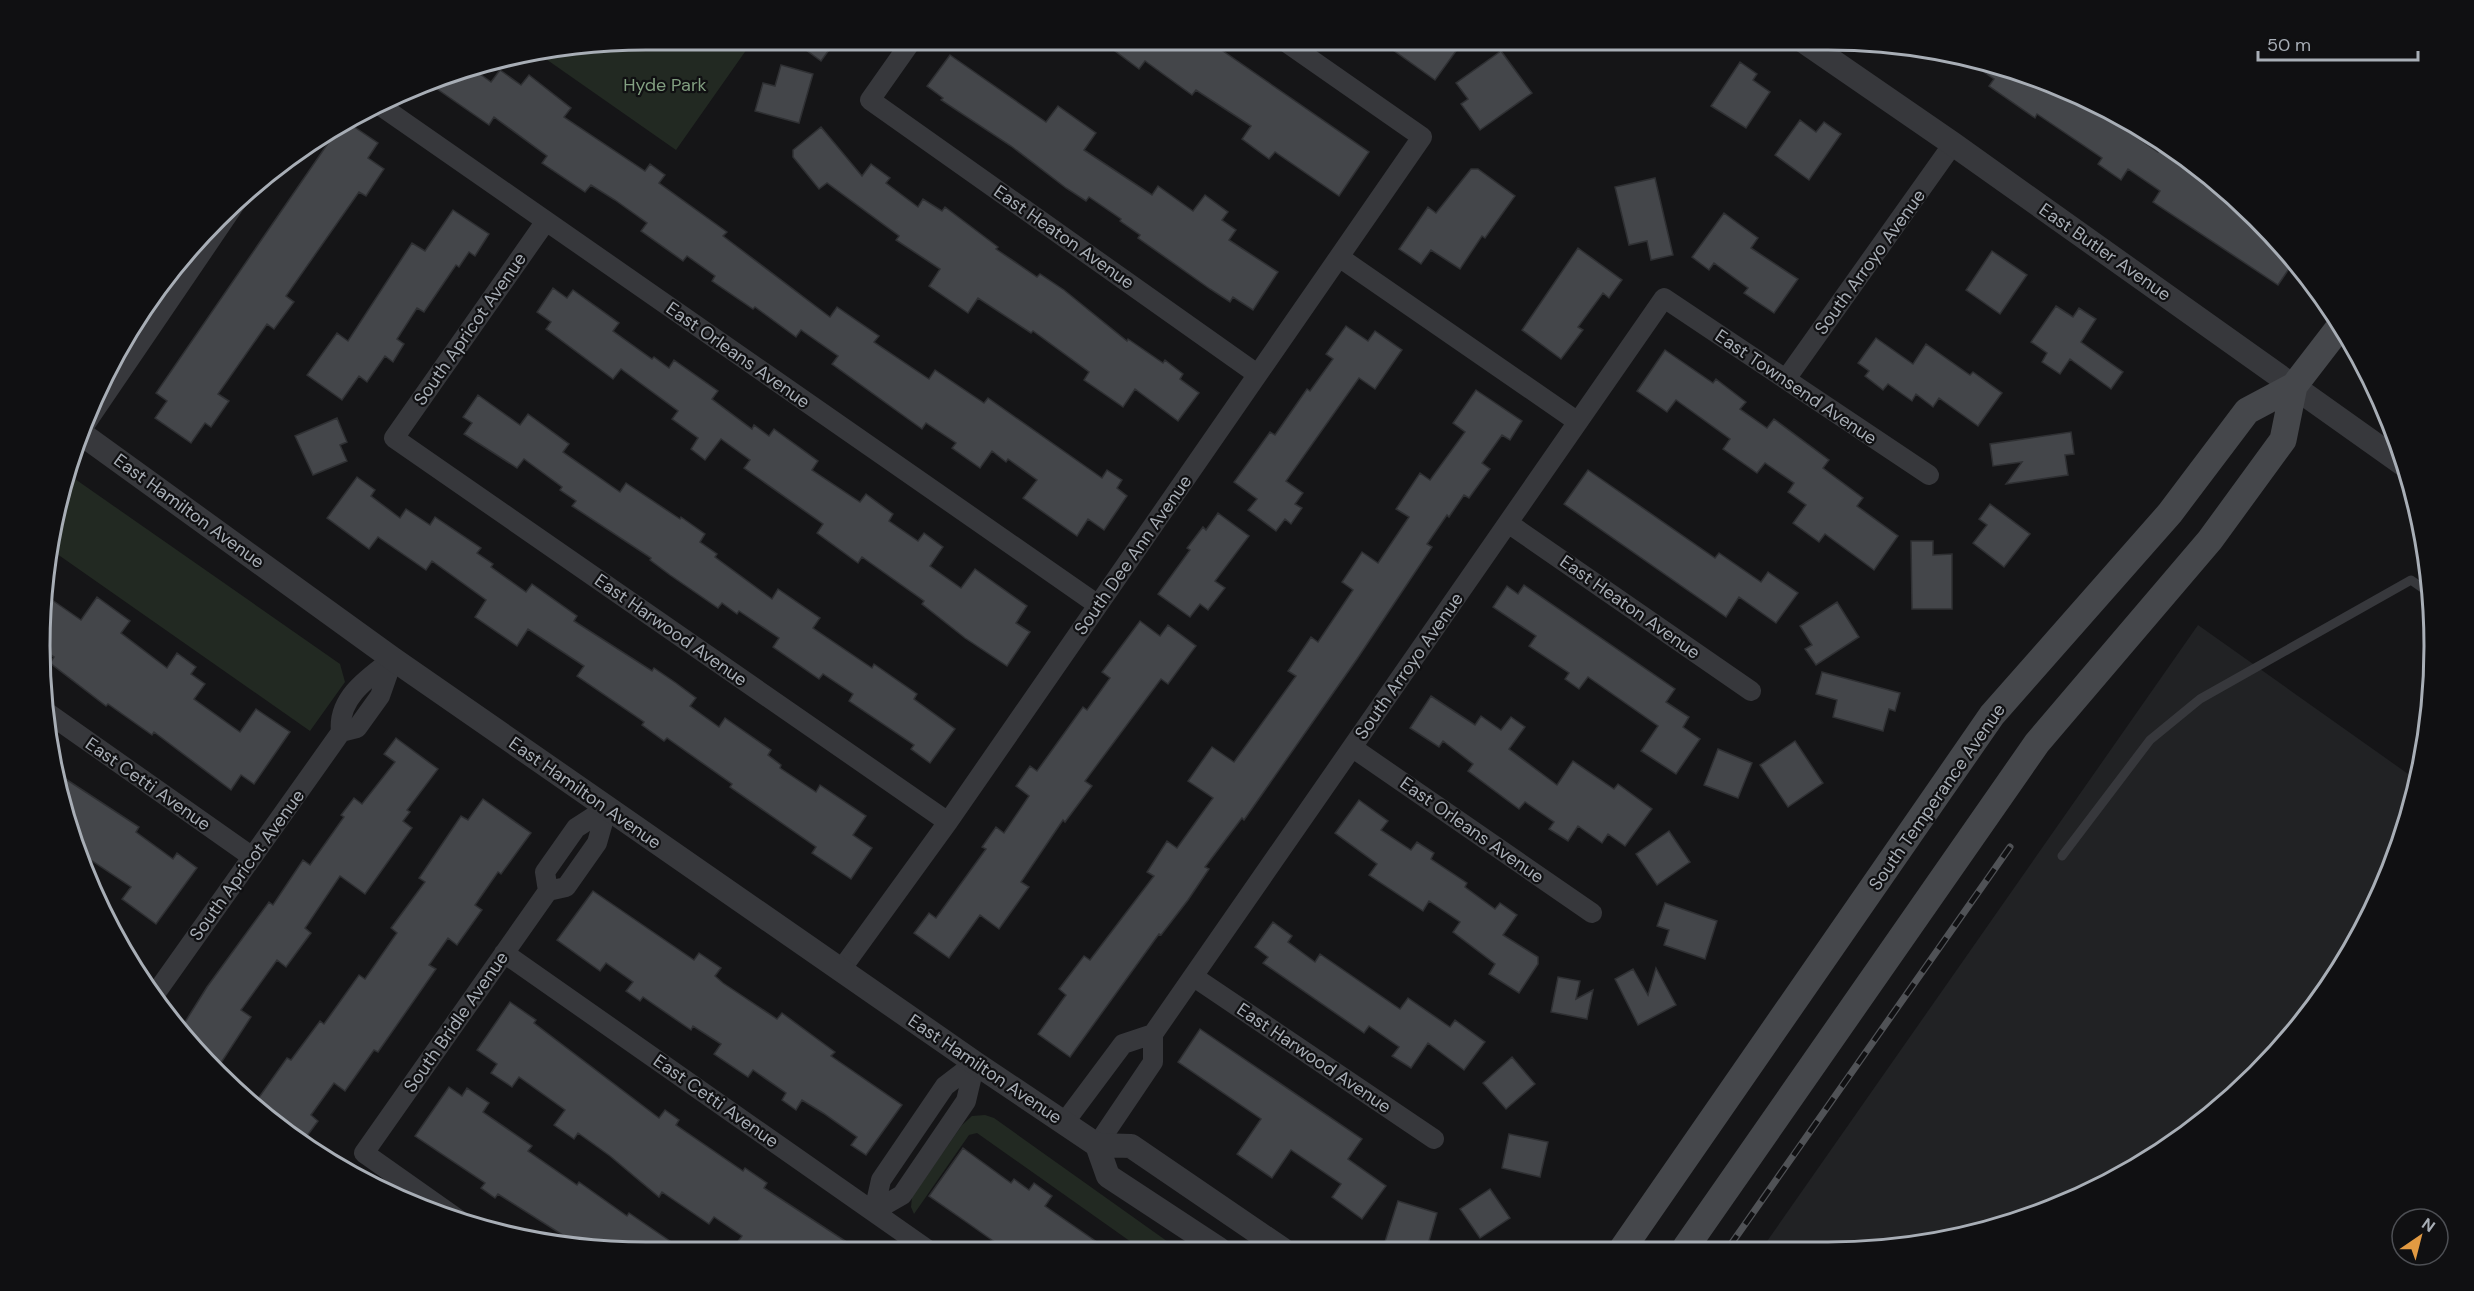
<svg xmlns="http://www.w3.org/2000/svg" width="2474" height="1291" font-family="'DM Sans',sans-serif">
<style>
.built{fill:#212224}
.green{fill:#222922}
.building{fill:#44464a;stroke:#2f3033;stroke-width:1.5}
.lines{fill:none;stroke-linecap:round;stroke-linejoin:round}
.service{stroke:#37383c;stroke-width:9}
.minor{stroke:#37383c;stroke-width:20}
.tertiary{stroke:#37383c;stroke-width:24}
.secondary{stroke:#45474b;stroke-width:27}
.rail-casing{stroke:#505256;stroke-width:7}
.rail{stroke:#101012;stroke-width:4.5;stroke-dasharray:14;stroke-linecap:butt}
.labels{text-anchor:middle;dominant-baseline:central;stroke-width:4.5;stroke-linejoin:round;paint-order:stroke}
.park-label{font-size:18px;fill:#829f81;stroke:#101012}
.street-label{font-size:18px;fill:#a8aeb6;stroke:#101012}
.rim{fill:none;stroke:#a8aeb6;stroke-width:3}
</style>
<rect width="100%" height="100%" fill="#151517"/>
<path class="built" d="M2198,625l220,156 -4,22 -42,111 -88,132 -118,104 -106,56 -152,41h-145z"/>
<path class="green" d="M645,39h109l-78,111 -143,-100z
M65,472l275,192 5,18 -35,49 -260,-182 10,-60z
M985,1115l9,3 184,131h-37l-164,-116 -8,2 -55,79 -3,-7 1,-10 50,-72 10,-9z"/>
<path class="building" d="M791,39h46l-16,22z
M1099,39l108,1 162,112 -30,44 -64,-44 -6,7 -27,-20 9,-13 -55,-36 -4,5 -47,-34 -6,8z
M1379,40h85l-29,40z
M1501,51l31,42 -52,37 -19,-26 7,-5 -12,-16z
M950,55l96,67 12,-16 38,27 -12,17 68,45 6,-9 35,25 12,-16 23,17 -6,8 14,10 -7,10 49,32 -25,38 -20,-13 -3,5 -20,-13 -72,-51 2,-3 -20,-14 1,-2 -32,-22 -3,4 -20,-13 -55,-42 -70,-46 2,-2 -16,-12z
M1967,57l19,3 84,32 29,19 4,-5 27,16 -5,7 33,23 4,-6 58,39 65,61 10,14 -17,25 -125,-83 7,-11 -32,-22 -7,11 -23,-16 4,-6 -65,-44 -2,4 -46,-32 5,-7 -29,-20z
M1740,62l17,12 -4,6 17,12 -24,36 -35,-22z
M781,65l32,9 -14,49 -44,-12 8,-28 12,3z
M469,66l22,16 9,-12 21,15 8,-10 42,33 -7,9 81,54 5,-7 15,11 -6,8 68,49 -4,4 107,81 7,-10 42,29 -5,6 55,37 6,-9 49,33 4,-5 114,80 5,-8 15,10 -5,8 10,8 -23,34 -16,-11 -11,17 -54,-38 14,-18 -29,-21 -2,3 -14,-11 -12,17 -28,-20 4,-5 -30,-20 -4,6 -90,-65 6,-8 -37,-26 -5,7 -41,-30 -2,2 -41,-28 3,-5 -28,-20 -4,5 -42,-30 6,-8 -32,-23 -24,-15 -6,7 -43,-29 5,-7 -53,-39 -5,8 -62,-43z
M344,120l34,23 -10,15 16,11 -18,27 -7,-4 -73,104 8,6 -20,27 -7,-5 -49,70 11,7 -18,26 -6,-4 -14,20 -36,-25 12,-17 -11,-8z
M1800,120l16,12 8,-10 17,12 -32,46 -34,-25z
M821,127l41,49 9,-12 19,14 -4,5 32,24 5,-8 19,12 3,-4 53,40 -2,2 41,28 3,-3 24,16 63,51 1,-2 35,24 2,-3 18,14 -3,5 19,14 -21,28 -43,-32 -12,18 -39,-27 5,-8 -56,-41 -2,2 -53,-35 -10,15 -39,-27 11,-17 -44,-29 3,-4 -72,-53 -8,6 -26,-32v-7z
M1471,169h7l37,27 -30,42 -3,-2 -22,33 -29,-19 -10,14 -22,-15 29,-42 8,6z
M1655,178l18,77 -22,5 -4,-19 -18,4 -14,-58z
M453,210l36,24 -14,22 -6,-4 -10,15 -3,-2 -32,47 -7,-4 -20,31 7,5 -11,18 -8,-6 -18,26 -8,-6 -17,24 -35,-25 30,-42 11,8 64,-98 13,8z
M1724,213l34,25 -7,10 47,31 -24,34 -30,-20 4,-5 -34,-25 -5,7 -17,-13z
M1578,248l44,32 -13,18 -6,-5 -25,34 5,3 -22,29 -39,-29z
M1992,251l35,24 -27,39 -34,-24z
M553,288l14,10 6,-8 46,33 -6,8 39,28 2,-2 15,11 5,-8 44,31 -6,8 40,30 2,-4 15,11 5,-7 44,32 -6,9 48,32 6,-8 27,20 -4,7 29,20 6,-8 19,14 -13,19 31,22 14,-19 52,37 -11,17 14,9 -23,34 -42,-28 -43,-34 2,-3 -62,-44 -4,6 -41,-30 6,-9 -79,-56 6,-8 -29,-21 -16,21 -14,-11 7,-11 -26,-19 6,-8 -57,-42 -8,10 -67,-50 5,-7 -14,-10z
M2056,306l17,11 6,-9 17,11 -15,23 42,30 -12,17 -41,-30 -10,15 -18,-12 5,-9 -16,-11z
M1346,326l22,15 7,-10 27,19 -27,39 -16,-11 -73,103 17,12 -8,11 7,4 -11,16 -6,-5 -9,12 -28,-21 9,-11 -23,-17 36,-50 5,3 32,-46 3,2 23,-32 -7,-5z
M1876,338l37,26 13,-20 44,31 3,-3 29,21 -24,33 -39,-28 -6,9 -17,-13 -4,7 -24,-17 -5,6 -18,-14 4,-5 -11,-8z
M1665,350l48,33 3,-4 30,23 -6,7 27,19 7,-9 55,41 -6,8 40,30 -6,8 41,30 -24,34 -49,-36 -6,8 -26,-19 13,-18 -18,-13 6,-9 -29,-20 -8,10 -34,-24 7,-10 -54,-39 -9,12 -30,-21z
M1476,390l46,31 -12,19 -8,-5 -20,28 8,6 -21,29 -5,-3 -15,22 -2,-2 -20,29 5,3 -75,112 -113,161 -2,-2 -37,49 4,2 -21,31 -27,35 -2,-1 -89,123 -32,-23 28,-39 -7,-6 25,-33 6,4 64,-84 -7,-4 20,-31 10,7 36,-50 -25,-17 24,-34 22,15 62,-86 -8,-5 23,-34 7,5 35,-52 -11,-8 20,-30 16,11 31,-46 -13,-8 24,-36 10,7 35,-48 -12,-9z
M478,395l42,30 8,-11 41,30 -6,8 57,40 6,-9 54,36 1,-2 24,17 -5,8 17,12 -2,3 57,42 6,-10 42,29 -7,10 59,40 2,-4 43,30 -3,5 41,30 -25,34 -19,-14 3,-4 -65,-44 4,-7 -30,-20 -4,5 -46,-32 6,-9 -40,-27 -2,3 -15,-11 -4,5 -48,-33 -20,-15 1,-2 -79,-52 4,-5 -16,-11 2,-3 -38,-28 -7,9 -53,-34 8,-11 -9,-6z
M337,418l10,24 -7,3 7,16 -34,14 -18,-39z
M2071,432l3,22 -9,1 3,20 -62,9 16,-22 -29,4 -3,-22z
M1588,470l127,88 4,-5 42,29 7,-10 30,21 -22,30 -37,-26 -13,20 -162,-113z
M357,477l18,13 -4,6 29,22 6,-9 24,16 5,-8 46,31 -4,5 16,11 -2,3 35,25 6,-8 45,32 -3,5 78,50 2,-3 22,15 20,15 -6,8 29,21 6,-9 46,32 -3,5 13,10 -1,3 36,24 4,-7 46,31 -13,19 19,13 -21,31 -39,-26 4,-6 -86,-60 2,-3 -65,-46 -3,3 -22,-16 2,-3 -67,-46 7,-10 -56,-37 -11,17 -42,-29 11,-17 -54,-39 -6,9 -48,-33 -9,12 -42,-31z
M1990,504l40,30 -26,33 -31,-24 14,-18 -8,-6z
M1218,513l31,23 -34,45 10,7 -17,22 -8,-6 -10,13 -32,-23 32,-44 -3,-2 16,-21 3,3z
M1911,541h22v14l19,-1v55h-40z
M1524,585l151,104 -9,13 23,15 -6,10 17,12 -24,35 -35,-23 17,-25 -70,-49 -9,12 -14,-10 4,-6 -40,-27 7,-10 -43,-29 14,-21 11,8z
M42,593l39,27 16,-23 33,24 -9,12 46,35 10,-15 19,14 -5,7 14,10 -11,15 46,33 16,-23 34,23 -36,52 -13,-9 -10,15 -77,-58 -2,3 -44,-31 -2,2 -56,-43 4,-6 -14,-9z
M1837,602l22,35 -43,28 -11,-16 7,-4 -12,-19z
M1140,621l20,15 8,-11 28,21 -28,38 -7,-5 -76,102 7,5 -27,36 -2,-2 -42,62 8,5 -30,42 -19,-14 -31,43 -35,-25 15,-20 7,5 50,-69 -4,-2 14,-20 8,6 25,-37 -13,-10 14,-20 7,5 46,-64 4,3 23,-32 -8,-6z
M1822,672l78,21 -5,18 -6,-2 -6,22 -50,-14 4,-17 -21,-6z
M1431,696l44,29 6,-9 20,14 10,-13 14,10 -16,22 48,36 16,-24 41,28 4,-5 34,25 -27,37 -17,-12 -6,9 -24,-17 -10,15 -19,-12 5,-7 -29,-20 -6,7 -51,-38 5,-7 -30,-23 -4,6 -29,-19z
M396,738l42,31 -31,41 3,2 -7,9 9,7 -47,66 -25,-18 -35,52 6,5 -25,34 -9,-7 -36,50 10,7 -36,55 -35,-42 27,-43 62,-85 4,3 30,-45 7,5 34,-48 -3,-2 13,-17 8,6 33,-42 -11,-8z
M1795,741l28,42 -35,24 -28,-42z
M1718,749l34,14 -14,35 -34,-13z
M55,772l84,55 -3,5 37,27 4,-6 20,15 -41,56 -34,-25 9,-12 -55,-37 -16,-48z
M483,799l48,34 -30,41 -3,-2 -23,33 7,5 -25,35 -9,-7 -19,27 7,4 -58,83 -4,-2 -29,41 -11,-8 -23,32 7,6 -11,15 -50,-36 30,-42 4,2 29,-39 4,3 35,-49 6,4 32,-46 -6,-5 34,-46 -6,-4 42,-62 7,4z
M1359,800l29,21 -7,9 30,20 6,-8 17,11 -3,6 36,24 -2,4 30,22 5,-6 17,12 -14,20 35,22v7l-19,29 -30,-19 6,-10 -42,-32 7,-10 -31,-21 -6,10 -54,-36 8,-11 -42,-31z
M1669,831l21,31 -33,23 -21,-31z
M593,891l101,69 5,-7 22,15 -6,8 8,7 54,36 5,-6 53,39 -4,4 71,49 -36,50 -15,-10 6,-8 -34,-24 -21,-13 -6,10 -14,-10 4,-7 -33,-23 -5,7 -34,-23 7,-10 -28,-18 -2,4 -48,-33 -3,4 -14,-10 7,-9 -27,-19 -6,8 -43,-31z
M1665,903l52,18 -12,38 -41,-14 5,-15 -12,-4z
M1273,922l19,14 -4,6 27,20 5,-8 80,55 8,-11 42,29 5,-7 30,22 -21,28 -36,-27 -17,25 -19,-12 7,-9 -30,-21 -5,7 -101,-70 5,-6 -13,-10z
M1656,968l20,37 -38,20 -23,-46 18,-10 15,26z
M1558,977l22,4 -4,18 17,-9 -6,29 -36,-7z
M510,1002l26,18 -2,3 125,95 6,-8 14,10 -3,5 67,46 2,-3 22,15 -3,5 95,62h-127l10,-14 -28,-19 -5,7 -47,-32 -3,5 -49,-41 -32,-23 -4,6 -20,-14 11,-15 -46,-33 -7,10 -21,-14 6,-9 -20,-14z
M1200,1029l162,110 -14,20 38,27 -24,33 -30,-22 9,-13 -50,-34 -19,28 -35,-24 24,-35 -83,-57z
M1512,1057l23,27 -29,25 -23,-26z
M449,1087l13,9 5,-8 22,15 -6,9 49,34 -4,5 49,34 2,-3 48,34 2,-3 54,37 -77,1 -26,-5 -82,-52 -3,4 -14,-10 4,-5 -70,-47z
M1509,1134l39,8 -8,35 -38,-9z
M963,1148l48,35 3,-4 15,11 5,-7 18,13 -7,10 62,43 -101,1 -34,-24 -43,-30z
M1490,1189l20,29 -30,20 -20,-29z
M1398,1201l39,12 -10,35h-44z"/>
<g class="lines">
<path class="service" d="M2062,856l88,-116 50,-41 211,-119 20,14"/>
<path class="minor" d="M913,39l-43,61 387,274
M378,104l720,501
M546,221l-152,217 554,384
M1339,257l239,165
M1786,379l167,-235
M80,432l157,-231
M1508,523l243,168
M45,711l206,145
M341,732l16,-4 23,-32 13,-37
M1353,748l239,165
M548,891l18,-4 31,-44 10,-35
M504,953l424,297
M840,971l108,-149 474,-685 -139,-97
M1194,977l240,162
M153,997l188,-265c-4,-34 28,-55 52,-73
M1064,1123l59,-79 30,-10
M1097,1145l56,-83v-28l511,-736 265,177
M874,1211l28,-16 64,-94 9,-38
M874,1211l7,-31 64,-94 30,-23
M459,1220l-95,-67 184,-262 -3,-19 31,-44 31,-20"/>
<path class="tertiary" d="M1802,40l151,104 454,323
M79,432l314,227 582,404 122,82 34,1 151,103
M1097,1145l11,31 111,73"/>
<path class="secondary" d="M1686,1247l351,-504 173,-203 73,-100 11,-54
M1623,1248l369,-533 178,-202 77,-102 47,-25 47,-61"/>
<g class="rail-casing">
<path id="rail" d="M1729,1247l281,-400"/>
</g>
<use href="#rail" class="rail"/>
</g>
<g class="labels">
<g class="park-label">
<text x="665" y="85">Hyde Park</text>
</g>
<g class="street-label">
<text transform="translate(1064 237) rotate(35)">East Heaton Avenue</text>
<text transform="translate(2105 252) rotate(35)">East Butler Avenue</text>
<text transform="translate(1870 262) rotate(-54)">South Arroyo Avenue</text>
<text transform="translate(470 329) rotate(-55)">South Apricot Avenue</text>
<text transform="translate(738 355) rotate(35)">East Orleans Avenue</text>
<text transform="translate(1796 387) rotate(34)">East Townsend Avenue</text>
<text transform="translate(189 511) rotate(36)">East Hamilton Avenue</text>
<text transform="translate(1133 555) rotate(-55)">South Dee Ann Avenue</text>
<text transform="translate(1630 607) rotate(35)">East Heaton Avenue</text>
<text transform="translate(671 630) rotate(35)">East Harwood Avenue</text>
<text transform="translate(1409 666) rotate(-55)">South Arroyo Avenue</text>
<text transform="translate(148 784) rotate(35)">East Cetti Avenue</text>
<text transform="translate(585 793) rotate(35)">East Hamilton Avenue</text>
<text transform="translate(1937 797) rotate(-55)">South Temperance Avenue</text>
<text transform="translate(1472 830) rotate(35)">East Orleans Avenue</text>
<text transform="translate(247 865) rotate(-54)">South Apricot Avenue</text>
<text transform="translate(456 1022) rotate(-55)">South Bridle Avenue</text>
<text transform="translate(1314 1058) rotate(34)">East Harwood Avenue</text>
<text transform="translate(985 1069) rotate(34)">East Hamilton Avenue</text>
<text transform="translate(716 1101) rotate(35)">East Cetti Avenue</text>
</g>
</g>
<path d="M0 0H2474V1291H0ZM646 50H1828A596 596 0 0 1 2424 646V646A596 596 0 0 1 1828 1242H646A596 596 0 0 1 50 646V646A596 596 0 0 1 646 50Z" fill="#101012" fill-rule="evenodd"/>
<path class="rim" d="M646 50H1828A596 596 0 0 1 2424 646V646A596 596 0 0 1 1828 1242H646A596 596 0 0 1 50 646V646A596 596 0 0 1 646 50Z"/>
<g transform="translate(2420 1237) rotate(35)"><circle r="28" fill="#101012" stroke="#4d4f54" stroke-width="1.5"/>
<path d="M0-4.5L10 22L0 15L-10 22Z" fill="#e29a42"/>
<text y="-9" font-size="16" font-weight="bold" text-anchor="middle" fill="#a8aeb6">N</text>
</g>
<path d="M2258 51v9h160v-9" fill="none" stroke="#a8aeb6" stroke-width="3"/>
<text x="2267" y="51" font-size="18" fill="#a8aeb6" stroke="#101012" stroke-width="4.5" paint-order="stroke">50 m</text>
</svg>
